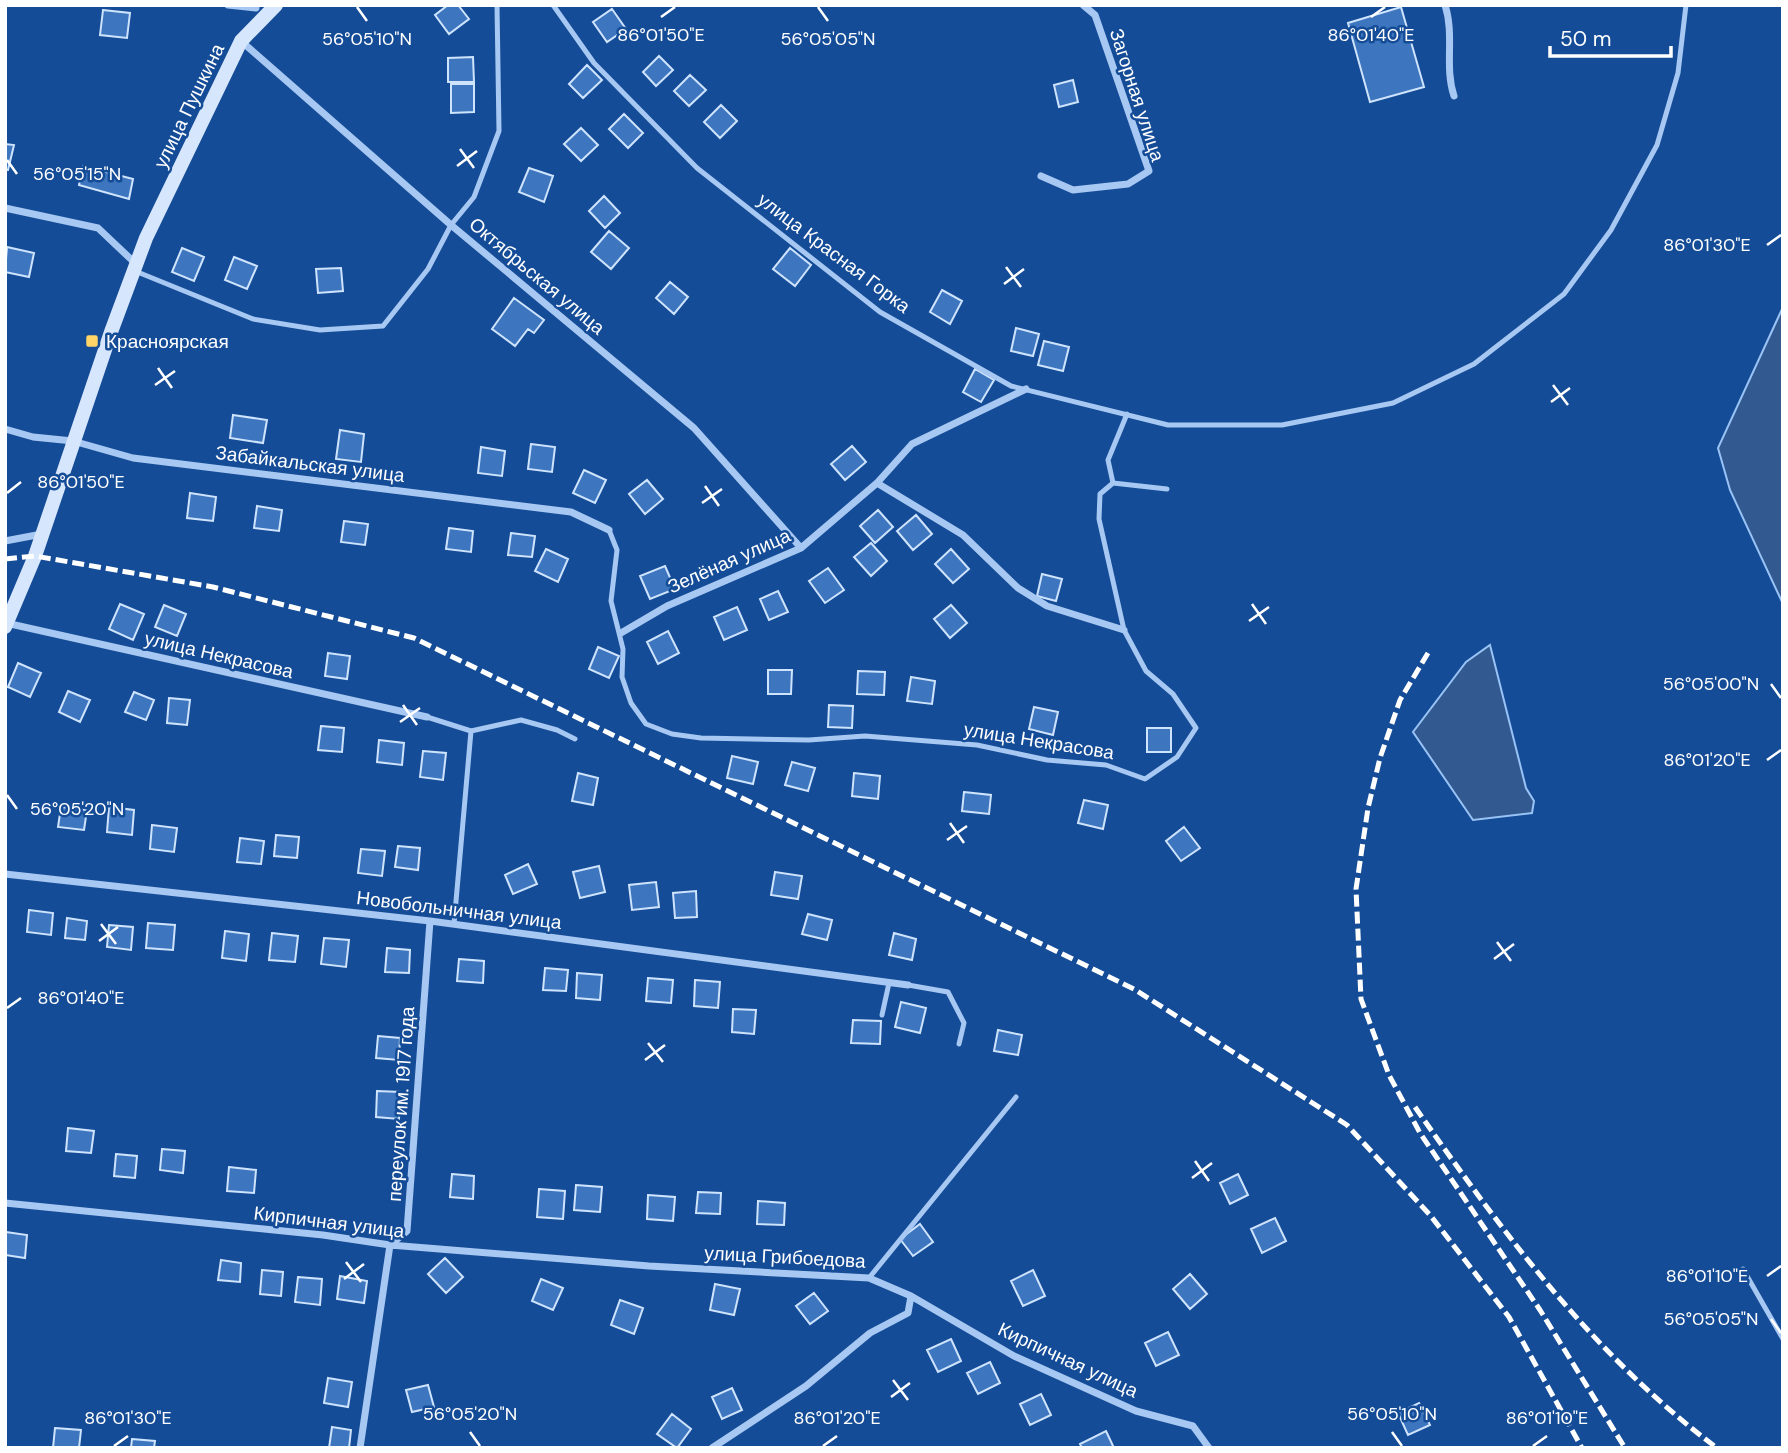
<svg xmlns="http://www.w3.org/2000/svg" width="1788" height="1453" font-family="'DM Sans',sans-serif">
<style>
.water{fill:#325a91;stroke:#99c3f5;stroke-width:2}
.building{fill:#3d76bf;stroke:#cee3fc;stroke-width:2}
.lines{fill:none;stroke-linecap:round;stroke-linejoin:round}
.lane{stroke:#a7c8f2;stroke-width:5}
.street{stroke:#a7c8f2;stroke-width:7}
.secondary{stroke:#d6e6fc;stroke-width:14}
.rail{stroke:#fff;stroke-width:5;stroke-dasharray:12 5;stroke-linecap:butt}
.ticks{fill:none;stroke:#fff;stroke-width:2.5}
.poi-dot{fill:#ffd568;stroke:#154c97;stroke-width:2.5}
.labels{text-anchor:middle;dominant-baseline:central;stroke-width:5;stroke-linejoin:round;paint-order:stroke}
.street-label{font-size:19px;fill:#fff;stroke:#154c97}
.poi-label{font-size:19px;fill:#fff;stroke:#154c97;text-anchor:start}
.ticks-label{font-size:18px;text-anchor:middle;fill:#fff;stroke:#154c97;stroke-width:5;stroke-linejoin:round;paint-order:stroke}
</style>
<rect width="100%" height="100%" fill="#154c97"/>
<path class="water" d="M1783,307v297l-53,-114 -12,-42z
M1490,645l36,143 8,13 -2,12 -59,7 -60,-88 53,-70z"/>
<path class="building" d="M448,5h10l11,14 -20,15 -14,-19z
M1401,7l23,80 -54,15 -22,-79z
M612,9l14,20 -19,13 -14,-20z
M103,10l27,3 -3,25 -27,-3z
M659,56l14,14 -17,16 -13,-14z
M473,57l1,25h-26v-24z
M587,65l15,15 -19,18 -14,-14z
M690,75l16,15 -17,16 -15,-15z
M1073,80l5,22 -19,5 -5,-22z
M451,84h23v28l-23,1z
M721,105l16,16 -17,17 -16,-16z
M624,114l19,19 -15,15 -19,-19z
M581,128l17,17 -17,16 -17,-17z
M5,144l9,1 -6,25h-3z
M83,166l50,13 -4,20 -50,-14z
M529,168l24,8 -9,26 -25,-10z
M604,196l16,17 -15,15 -16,-17z
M609,231l20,17 -18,21 -20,-17z
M7,247l27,6 -5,24 -24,-5z
M182,248l22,9 -10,24 -22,-9z
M790,248l21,17 -16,21 -22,-17z
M234,257l23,9 -10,23 -22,-9z
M341,268l2,23 -25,2 -2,-24z
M670,282l18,15 -14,17 -18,-16z
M942,290l20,11 -12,23 -20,-12z
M514,298l30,22 -10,13 -6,-4 -13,17 -23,-17z
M1016,328l23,6 -6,22 -22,-5z
M1044,341l25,6 -6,24 -25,-6z
M975,369l19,11 -13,22 -18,-10z
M233,415l34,5 -4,23 -33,-5z
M340,430l24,4 -3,28 -25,-3z
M531,444l24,3 -3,25 -24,-3z
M852,446l14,16 -21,18 -14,-16z
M481,447l24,4 -3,25 -24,-3z
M584,470l22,10 -11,23 -22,-10z
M647,480l16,19 -18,15 -16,-20z
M190,493l26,4 -3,24 -26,-3z
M257,506l25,4 -3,21 -25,-3z
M878,510l15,17 -18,16 -15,-17z
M916,515l16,19 -19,16 -16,-19z
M344,521l24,3 -3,21 -24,-3z
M449,528l24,3 -2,21 -25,-3z
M511,533l24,3 -3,21 -24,-2z
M871,543l16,18 -16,15 -17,-19z
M546,549l22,10 -10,23 -23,-11z
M951,549l18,20 -16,14 -18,-19z
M665,566l10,23 -25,10 -10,-23z
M828,568l16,22 -19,13 -16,-22z
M1042,574l20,5 -6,22 -19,-5z
M778,591l10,21 -19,8 -9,-21z
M120,604l24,10 -11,26 -24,-11z
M164,605l22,9 -9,22 -22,-9z
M951,605l16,18 -17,15 -16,-19z
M737,607l10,23 -23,10 -10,-23z
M668,631l11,22 -21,11 -11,-22z
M598,647l21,9 -10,22 -20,-9z
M328,653l22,3 -3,23 -22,-3z
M18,663l23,10 -11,24 -22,-10z
M768,670h24l-1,24h-23z
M858,671l27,1 -1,23 -27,-1z
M911,677l24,4 -3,23 -25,-3z
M68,691l22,9 -10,22 -21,-10z
M134,692l20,8 -8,20 -21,-8z
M169,698l21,2 -3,25 -20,-2z
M829,705l24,1 -1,22 -24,-1z
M1034,707l24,5 -5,23 -24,-6z
M321,726l23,2 -2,24 -24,-2z
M1147,728h24v24h-24z
M379,740l25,3 -2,22 -25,-3z
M423,751l23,2 -3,27 -23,-3z
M732,756l26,6 -5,22 -26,-6z
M792,762l23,6 -7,23 -23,-6z
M578,773l20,5 -5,27 -21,-4z
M854,773l26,3 -2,23 -26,-3z
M964,792l27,3 -2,19 -27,-3z
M1084,800l24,5 -5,24 -25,-6z
M61,807l26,3 -3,20 -26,-3z
M109,807l25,3 -2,25 -25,-3z
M152,825l25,3 -3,24 -24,-3z
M1184,827l16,21 -19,13 -15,-20z
M276,835l23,2 -2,21 -23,-2z
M240,838l24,3 -3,23 -24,-2z
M398,846l22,2 -2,22 -23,-3z
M361,849l24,2 -3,25 -24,-3z
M528,864l9,20 -24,10 -8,-19z
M599,866l6,26 -25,6 -7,-26z
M775,872l27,4 -4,23 -27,-4z
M656,882l3,25 -27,3 -3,-25z
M696,891l1,26 -22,1 -2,-25z
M29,910l24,3 -2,22 -24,-3z
M808,914l24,6 -5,20 -25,-6z
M67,918l20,3 -2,19 -20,-2z
M148,923l27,2 -2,25 -27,-2z
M109,925l24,2 -2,23 -24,-3z
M225,931l24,3 -3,27 -24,-3z
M272,933l26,3 -3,26 -26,-2z
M894,933l22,6 -4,21 -23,-5z
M324,938l25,2 -3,27 -25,-3z
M387,948l23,2 -1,23 -24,-1z
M459,959l25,2 -1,22 -26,-2z
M545,968l23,2 -2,21 -23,-1z
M577,973l25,2 -2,25 -24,-2z
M648,978l25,2 -2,23 -25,-2z
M695,980l25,2 -2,26 -24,-2z
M901,1002l25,6 -6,25 -25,-6z
M733,1009l23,1 -2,24 -22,-2z
M853,1020l28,1 -1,23 -29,-1z
M998,1030l24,5 -4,20 -24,-4z
M378,1036l22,2 -1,22 -23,-2z
M377,1091l24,1 -2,27 -23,-2z
M68,1128l26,3 -3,22 -25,-2z
M162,1149l23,2 -2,22 -23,-3z
M116,1154l21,2 -2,22 -21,-2z
M229,1167l27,3 -2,23 -27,-2z
M452,1174l22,2 -1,23 -23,-2z
M1238,1174l10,21 -18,9 -10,-21z
M576,1185l26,2 -2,25 -26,-2z
M539,1189l26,2 -2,28 -26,-2z
M698,1192l23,1 -1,21 -24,-1z
M648,1195l27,2 -2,24 -26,-2z
M758,1201l27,2 -1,22 -27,-1z
M1275,1218l11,23 -24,12 -11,-24z
M920,1224l13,18 -20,14 -13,-17z
M6,1232l21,3 -2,23 -20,-3z
M445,1258l18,19 -17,16 -18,-19z
M221,1260l20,3 -1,19 -22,-2z
M262,1270l21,2 -2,24 -21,-2z
M1033,1270l12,26 -22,10 -12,-25z
M1190,1274l17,20 -17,15 -17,-20z
M340,1276l27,5 -3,22 -27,-4z
M298,1277l24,2 -2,26 -25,-3z
M541,1279l22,9 -10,22 -21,-9z
M715,1284l25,5 -6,26 -24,-5z
M814,1293l14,18 -18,13 -14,-18z
M620,1300l23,8 -9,26 -23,-9z
M1168,1332l11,23 -23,11 -11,-23z
M951,1339l10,22 -23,11 -11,-22z
M990,1362l10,21 -22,11 -11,-21z
M328,1378l24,4 -4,25 -24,-4z
M428,1385l6,22 -22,5 -6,-22z
M732,1388l10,22 -20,9 -10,-22z
M1041,1394l10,21 -21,10 -10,-21z
M1419,1403l11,22 -22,10 -10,-22z
M672,1414l19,15 -14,19 -20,-14z
M332,1427l19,3 -2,18h-20z
M55,1428l26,2 -2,18h-26z
M1106,1431l8,17h-32l-2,-4z
M132,1439l23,2 -1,7h-23z"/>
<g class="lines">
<path class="lane" d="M553,5l41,58 103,105 183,144 131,74 157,39h114l111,-22 81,-39 90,-70 47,-64 46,-85 21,-72 8,-68
M135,271l118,48 67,11 63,-4 45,-57 23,-44 23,-28 25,-66 -2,-126
M1127,414l-19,46 5,23 54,6
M609,530l8,20 -6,51 12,48 -1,28 9,26 15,21 26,10 29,4 108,2 56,-4 112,9 70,15 59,5 39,14 32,-22 19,-29 -23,-34 -27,-23 -22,-41 -25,-111 1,-25 13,-11
M427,717l44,14 50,-11 36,10 18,9
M454,924l17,-193
M908,985l40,7 16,31 -5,21
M882,1015l7,-32
M1743,1269l40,70
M869,1278l147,-181"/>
<path class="street" d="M228,5l28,3
M1445,5c10,31 -1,61 9,91
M241,41l210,184 243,203 107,120
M1041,176l32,14 55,-6 21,-13 -54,-156 -12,-10
M5,208l93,20 38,36
M5,429l28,8 40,4 60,17 438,54 38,18
M877,483l86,52 55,53 29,18 77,24
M5,541l37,-7
M6,623l421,94
M621,633l46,-27 134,-58 76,-65 35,-39 114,-55
M5,874l425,47 478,64
M5,1203l318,32 67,10 259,21 220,12 42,18 -3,17 -38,20 -64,53 -94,62
M911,1296l103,60 122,55 57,15 16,22
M360,1448l30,-203 17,-14 23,-310"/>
<path class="secondary" d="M5,627l30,-71 76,-224 35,-94 95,-197 35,-36"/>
<path class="rail" d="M5,559l30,-3 178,31 201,51 720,351 213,136 83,90 79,102 73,131
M1428,653l-28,47 -20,58 -12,50 -12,81 5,110 28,76 31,58 120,177 85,138
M1415,1107c88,126 178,248 302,341"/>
</g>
<path class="ticks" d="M357,7l10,14M818,7l10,14M661,17l14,-10M1371,17l14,-10M460,149l14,19M7,160l10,14M457,166l20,-15M1767,245l14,-10M1006,267l15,20M1004,284l20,-15M158,368l14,20M155,385l20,-14M1553,385l15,20M1551,402l19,-14M705,486l14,20M7,493l14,-11M702,503l20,-14M1252,604l14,20M1249,621l20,-14M1771,684l10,14M403,705l14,20M400,722l20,-14M1767,760l14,-10M7,795l10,14M950,823l14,20M947,840l20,-14M101,924l15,20M99,941l19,-14M1497,942l14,19M1494,959l20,-15M7,1008l14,-10M648,1043l15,19M645,1060l20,-15M1195,1161l14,20M1192,1178l20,-15M346,1262l15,20M1767,1276l14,-10M344,1279l20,-15M1771,1319l10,14M893,1380l15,20M891,1397l19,-14M470,1432l10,14M1392,1432l10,14M114,1446l14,-10M823,1446l14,-10M1533,1446l14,-10"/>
<rect class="poi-dot" x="85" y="334" width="14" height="14" rx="3.5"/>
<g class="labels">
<g class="street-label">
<text transform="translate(1137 95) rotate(72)">Загорная улица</text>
<text transform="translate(189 106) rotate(-64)">улица Пушкина</text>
<text transform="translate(834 253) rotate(37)">улица Красная Горка</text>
<text transform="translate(537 276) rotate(40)">Октябрьская улица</text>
<text transform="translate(310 464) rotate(7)">Забайкальская улица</text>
<text transform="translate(729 561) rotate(-24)">Зелёная улица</text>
<text transform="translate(219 655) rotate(13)">улица Некрасова</text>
<text transform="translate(1039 741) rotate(9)">улица Некрасова</text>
<text transform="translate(459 910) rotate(7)">Новобольничная улица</text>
<text transform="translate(401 1104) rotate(-86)">переулок им. 1917 года</text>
<text transform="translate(329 1222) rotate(7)">Кирпичная улица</text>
<text transform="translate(785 1257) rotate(3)">улица Грибоедова</text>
<text transform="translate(1068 1360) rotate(25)">Кирпичная улица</text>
</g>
<g class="poi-label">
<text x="106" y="341">Красноярская</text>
</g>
</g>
<g class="ticks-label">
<text x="661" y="41">86°01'50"E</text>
<text x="1371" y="41">86°01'40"E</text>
<text x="367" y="45">56°05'10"N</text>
<text x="828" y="45">56°05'05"N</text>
<text x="77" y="180">56°05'15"N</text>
<text x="1707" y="251">86°01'30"E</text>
<text x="81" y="488">86°01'50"E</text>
<text x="1711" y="690">56°05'00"N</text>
<text x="1707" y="766">86°01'20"E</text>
<text x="77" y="815">56°05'20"N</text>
<text x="81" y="1004">86°01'40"E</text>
<text x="1707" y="1282">86°01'10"E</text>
<text x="1711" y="1325">56°05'05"N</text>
<text x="470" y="1420">56°05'20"N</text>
<text x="1392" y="1420">56°05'10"N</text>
<text x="128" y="1424">86°01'30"E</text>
<text x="837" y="1424">86°01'20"E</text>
<text x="1547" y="1424">86°01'10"E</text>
</g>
<rect width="1788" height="1453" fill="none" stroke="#ffffff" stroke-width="14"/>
<path d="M1550 46v10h121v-10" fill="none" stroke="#ffffff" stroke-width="3.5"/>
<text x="1560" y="46" font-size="21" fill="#ffffff" stroke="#154c97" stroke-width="5" paint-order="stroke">50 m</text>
</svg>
